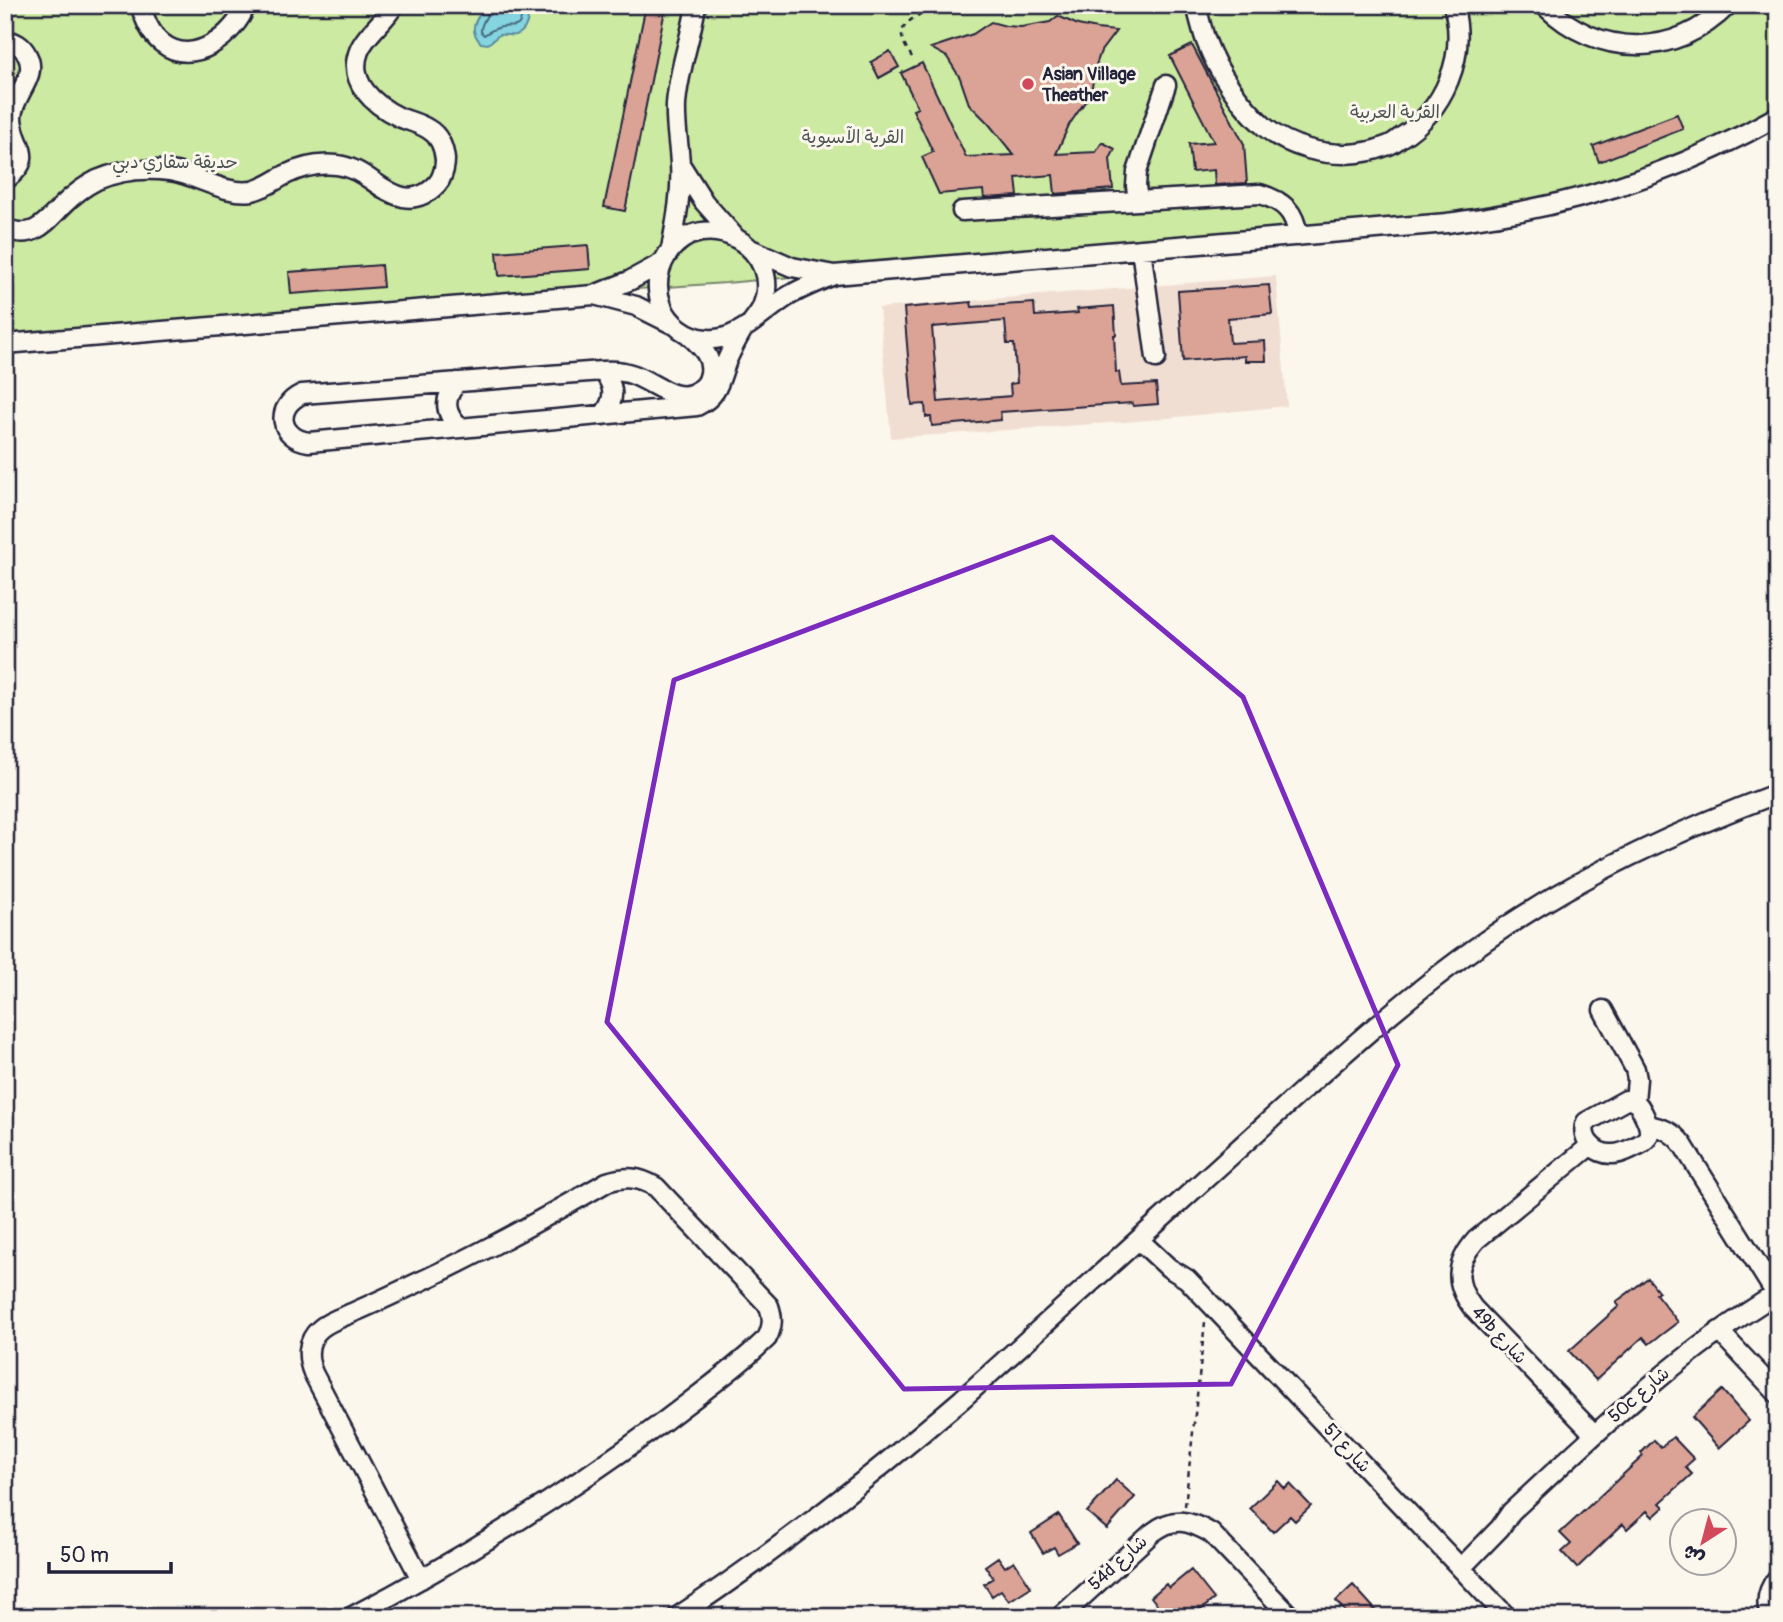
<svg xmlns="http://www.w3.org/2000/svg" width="1783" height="1622" font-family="Pangolin,'Playpen Sans Arabic',sans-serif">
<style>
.built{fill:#f1ded2}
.green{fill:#cceaa2;stroke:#77866e;stroke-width:2}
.water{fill:#85d5e0;stroke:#5d8d9e;stroke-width:2}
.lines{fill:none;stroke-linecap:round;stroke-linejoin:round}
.shore{stroke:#4a6a7d;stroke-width:2}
.building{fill:#dba396;stroke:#22223b;stroke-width:2;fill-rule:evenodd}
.minor-casing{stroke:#22223b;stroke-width:23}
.path{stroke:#22223b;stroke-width:2.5;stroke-dasharray:5 5;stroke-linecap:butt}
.minor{stroke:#fbf7ec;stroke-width:18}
.marked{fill:none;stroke:#7b2cbf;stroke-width:5;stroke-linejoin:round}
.poi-dot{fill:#d1495b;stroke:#fbf7ec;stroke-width:2.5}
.labels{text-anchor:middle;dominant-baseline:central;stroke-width:6;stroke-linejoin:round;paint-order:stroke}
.poi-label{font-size:18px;font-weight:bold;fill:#22223b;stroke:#fbf7ec;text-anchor:start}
.park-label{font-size:18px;fill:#4c5455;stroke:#fbf7ec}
.street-label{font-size:18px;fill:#22223b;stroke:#fbf7ec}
</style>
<rect width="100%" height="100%" fill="#fbf7ec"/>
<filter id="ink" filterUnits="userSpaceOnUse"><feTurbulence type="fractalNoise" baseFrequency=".0143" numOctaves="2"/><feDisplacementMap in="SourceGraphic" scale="14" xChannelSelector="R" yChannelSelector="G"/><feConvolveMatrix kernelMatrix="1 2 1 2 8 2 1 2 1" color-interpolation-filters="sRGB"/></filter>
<g filter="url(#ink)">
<path class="built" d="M1276,276l11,130 -149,15 -247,17 -12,-130z"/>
<path class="green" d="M5,5h1773v106l-93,44 -120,42 -54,5 -128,22 -657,59 -505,34 -122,11 -94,6z"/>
<path class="water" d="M486,5h43c1,10 -2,27 -13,30 -5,1 -12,-1 -17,0l-11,9 -7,-1c-14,-14 -5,-24 5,-38z"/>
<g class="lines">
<path class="shore" d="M491,5c-1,10 -11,16 -10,27l3,3c4,-2 7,-5 11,-6 17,-8 26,9 28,-24"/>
</g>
<path class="building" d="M646,5h20l-41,206 -21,-4z
M1058,16l20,9 19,4 19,2 -15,20 -6,17 -4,25 -22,32 -13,29 40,-2 6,-10 13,7 -5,10 3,30 -58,5 -2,-19 -37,3 2,18 -34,2 -1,-8 -44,4 -17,-37 11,-5 -20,-42 5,-2 -17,-35 21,-10 44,94 48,-2 -26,-32 -19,-19 -9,-26 -13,-21 -16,-9 42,-14 18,-12 15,4 15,1 29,-5z
M1192,45l52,99 3,39 -32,2 -1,-15 -22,2 -3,-28 25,-2 -44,-86z
M890,51l9,16 -20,11 -8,-16z
M1677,114l6,15 -84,33 -6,-16z
M588,245l2,24 -91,7 -2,-24z
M381,265l2,22 -92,7 -2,-22z
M1269,285l3,29 -44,4 2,25 35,-2 1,20h-21v-5l-62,5 -5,-70z
M971,302l1,5 62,-4 1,13 43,-3 -1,-4 37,-3 2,29h-2l2,37h3l2,14 35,-2 2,20 -25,2 -1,-3 -132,9 1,8 -69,6 -1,-9h-5l-1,-13 -13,1 -8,-97zM1005,321l2,23h7l3,39 -7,1 1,12 -73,6 -6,-75z
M1648,1278l11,14 -3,2 22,28 -29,22 -6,-7 -47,43 -27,-29 50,-45 -3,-4z
M1722,1390l27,31 -30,27 -27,-31z
M1673,1437l21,22 -9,8 7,7 -32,29 4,4 -11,10 -6,-6 -20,18 -4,-5 -46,44 -15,-16 9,-8 -11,-11 83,-77 -2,-3 13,-13 7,7z
M1116,1480l19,17 -28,32 -20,-17z
M1278,1481l7,8 5,-5 21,22 -16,15 -5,-5 -17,16 -23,-24z
M1059,1515l18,28 -19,11 -4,-7 -11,6 -12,-20z
M998,1557l7,10 9,-6 17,26 -22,14 -8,-11 -9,6 -8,-12 9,-6 -8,-12z
M1191,1570l23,29 -22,18h-25l-16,-20 15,-13 3,4z
M1353,1585l29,32h-32l-14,-16z"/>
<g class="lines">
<g class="minor-casing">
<path id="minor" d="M140,5c5,14 10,29 22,38 31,25 73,-8 84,-38
M1196,5c3,12 6,25 10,36 12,32 34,64 60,87 12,10 28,17 42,21 25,7 54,7 78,-3 5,-1 10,-5 14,-8 44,-27 68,-82 53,-133
M1544,5c54,53 131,54 184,0
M5,39c10,3 17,6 22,16 12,22 -14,39 -15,62 0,29 27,39 -7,63
M680,164l24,38 30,34
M1138,200l-2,-14 1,-14 29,-87
M962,211l298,-17c23,7 35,17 38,42
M5,228c28,13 40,-5 58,-23 10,-10 22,-19 34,-25 23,-10 49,-12 73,-9 28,4 54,24 82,20 13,-3 22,-10 33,-16 16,-8 34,-12 52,-10 27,3 43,27 66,32 14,3 29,-5 37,-17 3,-6 5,-13 5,-20 -1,-12 -6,-25 -17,-31 -9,-6 -20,-8 -29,-12 -25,-12 -52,-35 -40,-66 6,-16 26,-30 35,-46
M671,249c5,-27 11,-57 9,-85 -1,-20 -5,-39 -4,-59 2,-34 15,-66 20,-100
M1141,249l15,109
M753,250l39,17 42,8 613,-52c21,-3 42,-6 64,-10 93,-17 184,-50 267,-97
M594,295l42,11 36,18
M752,322c3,-4 7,-9 9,-13 27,-60 -58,-108 -94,-54 -10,16 -12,33 -5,51 7,18 26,32 45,33 32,3 57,-29 83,-44 14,-8 29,-14 44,-20
M689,335c12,11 26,24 20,42 -1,5 -5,10 -10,13 -21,16 -44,-7 -65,-15 -10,-4 -21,-5 -32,-4l-300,23c-28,13 -23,44 7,48l388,-36c22,-11 22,-25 30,-46 5,-11 10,-21 16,-31
M5,344l589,-49 35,-14 33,-18
M602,371c13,14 14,29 1,44
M457,382c-14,17 -13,31 3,46
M1603,1010l32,59 2,10 -2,22
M1626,1100c12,0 14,7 19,17 7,16 6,23 -11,30 -6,3 -13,7 -21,7 -17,1 -34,-15 -27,-32z
M1648,1125c16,3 25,7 35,20l93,149
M1591,1145l-115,95c-21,24 -22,43 -3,68l121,126
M1139,1240l30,28 18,11 320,338
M1719,1331l59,63
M1461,1568l39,-40 11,-16c85,-79 167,-159 267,-219
M351,1617c109,-57 213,-122 312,-195 35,-27 72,-53 104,-84 6,-12 6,-20 2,-32l-113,-119c-17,-10 -30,-11 -49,-5 -62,36 -125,71 -190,101 -21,10 -42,20 -63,29 -11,5 -25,9 -34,17 -14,12 -13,29 -7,44l108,206
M677,1617c100,-66 194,-140 285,-218 91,-82 183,-165 274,-248 86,-78 171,-158 268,-223 85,-57 178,-99 274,-135
M1060,1617l92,-84c22,-17 36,-13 59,0l80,84
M1771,1617c-7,-15 -3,-28 7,-40"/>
</g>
<path class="path" d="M912,57c-4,-6 -9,-14 -10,-21 -2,-16 25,-24 37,-31
M1185,1506l20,-184
M722,1607l9,10
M1726,1617l28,-5"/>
<use href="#minor" class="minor"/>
</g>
</g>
<path class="marked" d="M1052,537l191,160 155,368 -167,319 -327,5 -297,-367 67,-342z"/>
<circle class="poi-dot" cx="1028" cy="84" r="7"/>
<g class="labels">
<g class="poi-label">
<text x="1042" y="74">Asian Village<tspan x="1042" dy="21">Theather</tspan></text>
</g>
<g class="park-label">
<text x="1395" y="112">القرية العربية</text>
<text x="853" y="137">القرية الآسيوية</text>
<text x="175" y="162">حديقة سفاري دبي</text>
</g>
<g class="street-label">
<text transform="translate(1499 1335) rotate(47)">49b شارع</text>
<text transform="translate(1639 1395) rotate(-41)">50c شارع</text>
<text transform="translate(1347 1448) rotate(47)">شارع 51</text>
<text transform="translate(1118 1563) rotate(-42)">54d شارع</text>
</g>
</g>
<rect width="1783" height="1622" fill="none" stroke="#fbf7ec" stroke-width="28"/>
<rect x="14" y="14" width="1755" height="1594" fill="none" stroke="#22223b" stroke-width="2.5" filter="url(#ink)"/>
<g transform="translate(1703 1542) rotate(216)"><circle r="33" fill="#fbf7ec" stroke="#a4a2a5" stroke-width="2"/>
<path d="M0-5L12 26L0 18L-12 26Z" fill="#d1495b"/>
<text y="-10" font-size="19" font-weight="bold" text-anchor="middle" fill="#22223b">ش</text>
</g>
<path d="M49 1562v10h122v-10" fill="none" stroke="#22223b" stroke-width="3.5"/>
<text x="60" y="1562" font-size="21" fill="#22223b" stroke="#fbf7ec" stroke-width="5" paint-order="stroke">50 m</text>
</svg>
